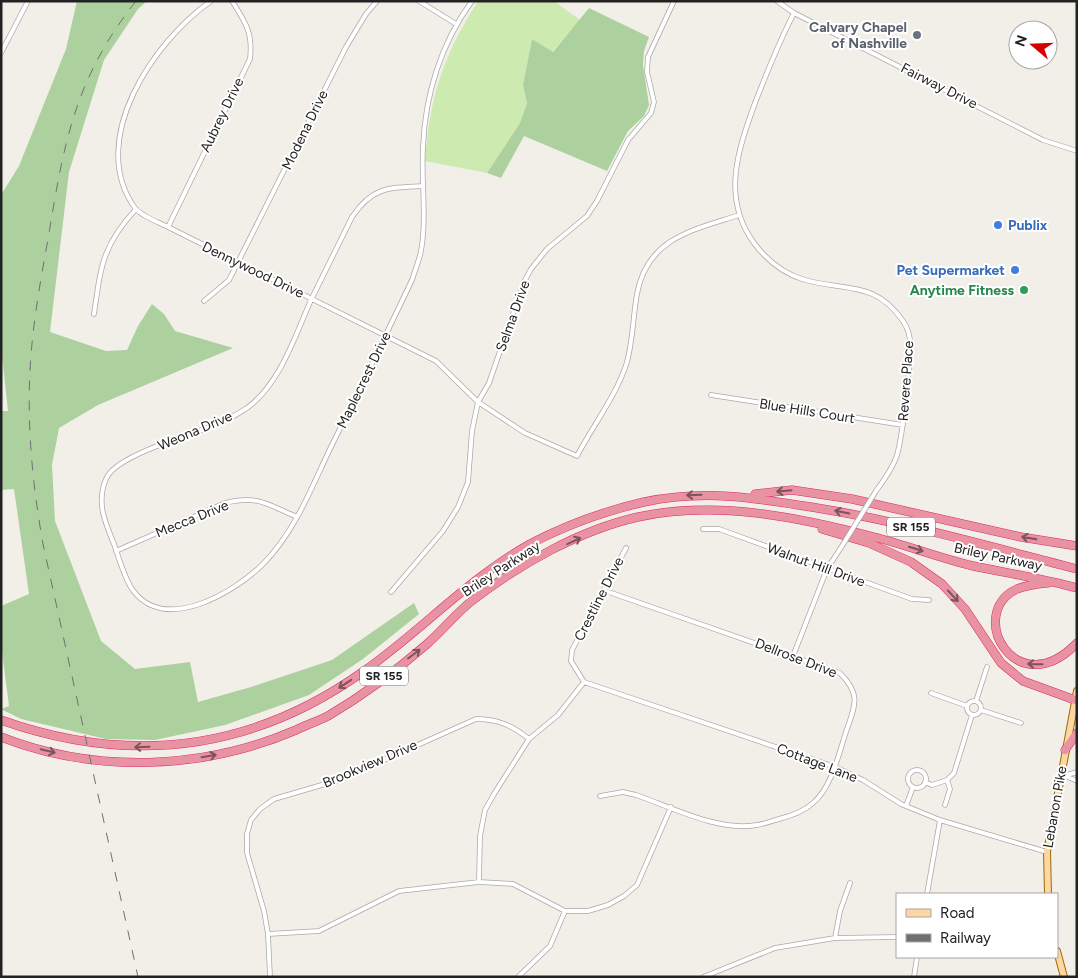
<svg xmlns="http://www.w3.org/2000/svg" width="1078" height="978" font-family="Figtree,sans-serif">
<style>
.grass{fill:#cdebb0}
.forest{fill:#add19e}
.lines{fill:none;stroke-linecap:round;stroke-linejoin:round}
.street-casing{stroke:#a9a9a9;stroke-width:5.5}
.primary-casing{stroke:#a06b00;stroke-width:8}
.highway-casing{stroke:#dc2a67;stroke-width:9}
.street{stroke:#fff;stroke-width:4}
.primary{stroke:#fcd6a4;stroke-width:6}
.highway{stroke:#e892a2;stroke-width:8}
.rail{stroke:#707070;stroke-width:1;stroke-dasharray:10 10;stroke-linecap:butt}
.street-bridge-casing{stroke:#a9a9a9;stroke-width:5.5;stroke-linecap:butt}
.street-bridge{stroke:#fff;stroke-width:4}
.oneway{stroke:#7b545c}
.worship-dot{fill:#6b7280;stroke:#fff;stroke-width:2}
.shop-dot{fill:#3f7fe0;stroke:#fff;stroke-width:2}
.leisure-dot{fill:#2e9e5b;stroke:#fff;stroke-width:2}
.labels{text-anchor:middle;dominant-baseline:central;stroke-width:4;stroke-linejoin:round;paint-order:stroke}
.shield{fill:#fff;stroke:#646464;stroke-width:1}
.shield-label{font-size:12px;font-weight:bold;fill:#222}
.worship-label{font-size:14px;font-weight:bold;fill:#5b616d;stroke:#fff;text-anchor:end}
.street-label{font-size:14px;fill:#222;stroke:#fff}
.shop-label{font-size:14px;font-weight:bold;fill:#366cbe;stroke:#fff;text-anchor:start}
.leisure-label{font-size:14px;font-weight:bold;fill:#27864d;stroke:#fff;text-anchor:end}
</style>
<rect width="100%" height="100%" fill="#f2efe9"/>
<path class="grass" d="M478,1h76l26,19 -28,32 -20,-13 -9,46 4,18 -7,20 -33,50 -62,-12c5,-66 18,-105 53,-160z"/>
<path class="forest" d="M77,1h70l-9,8 -34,51 -35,112 -19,160 56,19 21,-1 11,-24 14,-22 12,10 11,17 58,17 -135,57 -39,23 -7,37 3,56 46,120 34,28 55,-7 8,40 53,-15 81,-27 82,-57 5,11 -56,45 -54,36 -84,30 -70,15 -49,-1 -85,-20 -20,-10 8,-3 -8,-63v-37l28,-12 -15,-105 -13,1v-79h7l-7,-65v-151l18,-29 47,-117z
M589,8l60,29 -5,14 -1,14 6,40 -5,11 -16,15 -21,40 -83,-35 -23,42 -14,-5 33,-50 7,-20 -4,-18 9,-46 21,13z"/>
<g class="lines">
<g class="street-casing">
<path id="street" d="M211,1c-57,40 -125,139 -76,207 6,8 23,14 33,19l268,134 42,41 47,31 52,23c16,-31 40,-61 50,-94 6,-22 6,-46 10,-68 10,-56 56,-64 102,-79
M419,1l37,23
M777,1l17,12 249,127 34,11
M794,13c-15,29 -27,59 -39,90 -17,47 -34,95 -1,140 12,16 29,30 48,36 41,13 72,0 101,42 13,18 6,46 4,67 -3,22 -4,46 -10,67 -4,13 -13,25 -21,36
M1,53l27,-52
M423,186c-34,2 -50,0 -71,31 -14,28 -27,55 -41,83 -16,36 -31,84 -64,108 -8,5 -17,11 -25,14 -26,12 -106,32 -116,57 -10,24 -1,43 8,65 5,14 10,33 18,45 32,46 103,3 131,-25 31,-31 48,-75 66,-113 28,-57 56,-114 83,-171 3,-10 7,-19 9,-29 6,-34 0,-69 2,-104 2,-52 18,-104 49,-146
M168,227l82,-168c3,-26 -4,-36 -18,-58
M204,301l25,-21 117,-233 20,-33 11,-13
M94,314c7,-48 8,-68 42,-105
M711,395l192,30
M703,529h16l193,70 17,1
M116,551l109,-48c33,-8 42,1 72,14
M391,592l52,-61 15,-24 10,-25 4,-51 6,-29 11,-19 35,-101 7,-13 16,-20 40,-33 10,-15 31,-61 23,-27 3,-11 -7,-30 1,-15 26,-56
M793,656l34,-87 15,-23
M584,682l251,85 28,13 38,24 39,16 107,32
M931,693l36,13
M967 708a7 7 0 1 1 14 0a7 7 0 1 1-14 0Z
M976,701l11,-34
M981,710l40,13
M908 779a9 9 0 1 1 18 0a9 9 0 1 1-18 0Z
M1061,774l16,7
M1067,775l10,-3
M925,782l7,3 15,-5
M600,796l23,-4 13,3c35,12 83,37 121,30 7,-1 15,-4 22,-6 12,-3 24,-7 34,-16 18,-15 25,-46 32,-68 9,-28 18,-39 -5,-62l-237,-83
M945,805l5,-16 -3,-9 7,-7 18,-58
M906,806l7,-19
M479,882l1,-46 5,-26 9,-16 35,-55 29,-24 26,-33 -13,-21 1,-11 54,-102
M927,894l13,-74
M268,934l51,-3 80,-40 80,-9 34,2 52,27h23l20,-6 16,-9 13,-11 34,-78
M835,938l5,-27 10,-28
M270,977l-2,-43 -4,-23 -17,-58v-19l4,-14 9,-11 14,-10 65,-19 137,-61c21,0 36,6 53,20
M518,977l32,-31 15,-35
M703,977l72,-29 60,-10 62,-1
M914,977l3,-20"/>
</g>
<g class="primary-casing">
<path id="primary" d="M1048,894l-1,-42 30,-161
M1057,951l7,26"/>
</g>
<g class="highway-casing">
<path id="highway" d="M755,494l37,-4 60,9 169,38 56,9
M822,529l47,14 42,19 31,22 23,25 36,54 22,18 52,19
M1048,583c-10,1 -21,2 -31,6 -52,24 -1,117 60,54
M1,720c130,46 251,31 363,-49 57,-40 105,-93 166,-127 36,-19 75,-33 114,-42 62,-13 112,-4 173,6 88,14 174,39 260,61
M1,737c95,37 202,33 295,-7 10,-5 22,-9 32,-14 34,-20 69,-46 99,-72 16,-14 29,-31 46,-44 47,-36 107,-70 165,-83 78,-17 160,0 236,20 32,8 63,20 95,28 36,8 72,13 108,23
M1065,750l12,-17"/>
</g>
<use href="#street" class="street"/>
<use href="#primary" class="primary"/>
<use href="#highway" class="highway"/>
<path class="rail" d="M136,1c-62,79 -72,142 -88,238 -7,39 -14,77 -17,116 -5,64 1,127 12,189l95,433"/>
<g class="street-bridge-casing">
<path id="street-bridge" d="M842,546l34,-55"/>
</g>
<use href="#street-bridge" class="street-bridge"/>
</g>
<defs><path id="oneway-shaft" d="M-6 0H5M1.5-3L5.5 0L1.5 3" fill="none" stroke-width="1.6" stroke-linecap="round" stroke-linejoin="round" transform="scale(1.25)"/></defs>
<g class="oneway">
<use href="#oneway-shaft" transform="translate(784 491) rotate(175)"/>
<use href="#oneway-shaft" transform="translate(694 495) rotate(178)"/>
<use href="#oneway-shaft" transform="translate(842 512) rotate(-169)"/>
<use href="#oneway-shaft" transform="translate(1029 538) rotate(-170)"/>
<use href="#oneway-shaft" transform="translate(574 541) rotate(-25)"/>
<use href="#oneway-shaft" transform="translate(916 549) rotate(17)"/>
<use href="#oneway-shaft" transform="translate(953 596) rotate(47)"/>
<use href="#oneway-shaft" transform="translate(414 654) rotate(-37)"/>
<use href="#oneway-shaft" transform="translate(1035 664) rotate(-179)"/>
<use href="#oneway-shaft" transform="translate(345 684) rotate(147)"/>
<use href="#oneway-shaft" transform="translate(142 747) rotate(178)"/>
<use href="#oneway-shaft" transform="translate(48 751) rotate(13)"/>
<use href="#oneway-shaft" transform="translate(209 756) rotate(-9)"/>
</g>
<circle class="worship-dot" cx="917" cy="35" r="5"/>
<g class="shop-dot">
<circle cx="998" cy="225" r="5"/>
<circle cx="1015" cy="270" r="5"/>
</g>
<circle class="leisure-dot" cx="1024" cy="290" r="5"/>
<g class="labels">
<g class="shield">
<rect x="887" y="517.5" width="48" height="19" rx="4"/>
<rect x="360" y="666.5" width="48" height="19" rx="4"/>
</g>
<g class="shield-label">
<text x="911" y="527">SR 155</text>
<text x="384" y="676">SR 155</text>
</g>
<g class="worship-label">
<text x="907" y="27">Calvary Chapel<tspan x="907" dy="16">of Nashville</tspan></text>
</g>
<g class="street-label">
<text transform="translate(939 86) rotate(27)">Fairway Drive</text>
<text transform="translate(222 115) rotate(-64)">Aubrey Drive</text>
<text transform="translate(305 130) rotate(-64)">Modena Drive</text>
<text transform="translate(253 270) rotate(26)">Dennywood Drive</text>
<text transform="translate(513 316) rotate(-70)">Selma Drive</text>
<text transform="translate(364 380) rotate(-64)">Maplecrest Drive</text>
<text transform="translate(906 381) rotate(-86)">Revere Place</text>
<text transform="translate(807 411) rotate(9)">Blue Hills Court</text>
<text transform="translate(195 431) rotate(-23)">Weona Drive</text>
<text transform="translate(192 519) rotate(-22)">Mecca Drive</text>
<text transform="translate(998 557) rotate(12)">Briley Parkway</text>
<text transform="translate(816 565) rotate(20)">Walnut Hill Drive</text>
<text transform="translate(501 569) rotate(-33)">Briley Parkway</text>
<text transform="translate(599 599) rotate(-63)">Crestline Drive</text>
<text transform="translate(796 658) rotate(21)">Dellrose Drive</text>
<text transform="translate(817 763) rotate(21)">Cottage Lane</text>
<text transform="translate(370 764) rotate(-23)">Brookview Drive</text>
<text transform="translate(1055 807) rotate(-80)">Lebanon Pike</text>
</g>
<g class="shop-label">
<text x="1008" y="225">Publix</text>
<text x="1005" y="270" text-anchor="end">Pet Supermarket</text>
</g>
<g class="leisure-label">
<text x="1014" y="290">Anytime Fitness</text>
</g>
</g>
<rect width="1078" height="978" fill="none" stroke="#222222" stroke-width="5"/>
<rect x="896" y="893" width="162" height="65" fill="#ffffff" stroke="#a7a7a7"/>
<rect x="906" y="909" width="25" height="8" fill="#fcd6a4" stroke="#a7a7a7"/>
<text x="940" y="918" font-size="15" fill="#222222">Road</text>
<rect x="906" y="934" width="25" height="8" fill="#707070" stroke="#a7a7a7"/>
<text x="940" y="943" font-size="15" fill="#222222">Railway</text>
<g transform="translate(1033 45) rotate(289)"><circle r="24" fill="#ffffff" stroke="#a7a7a7"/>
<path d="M0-4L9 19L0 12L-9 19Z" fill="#d40000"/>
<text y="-8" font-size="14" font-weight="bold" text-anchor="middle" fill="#222222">N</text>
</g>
</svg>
